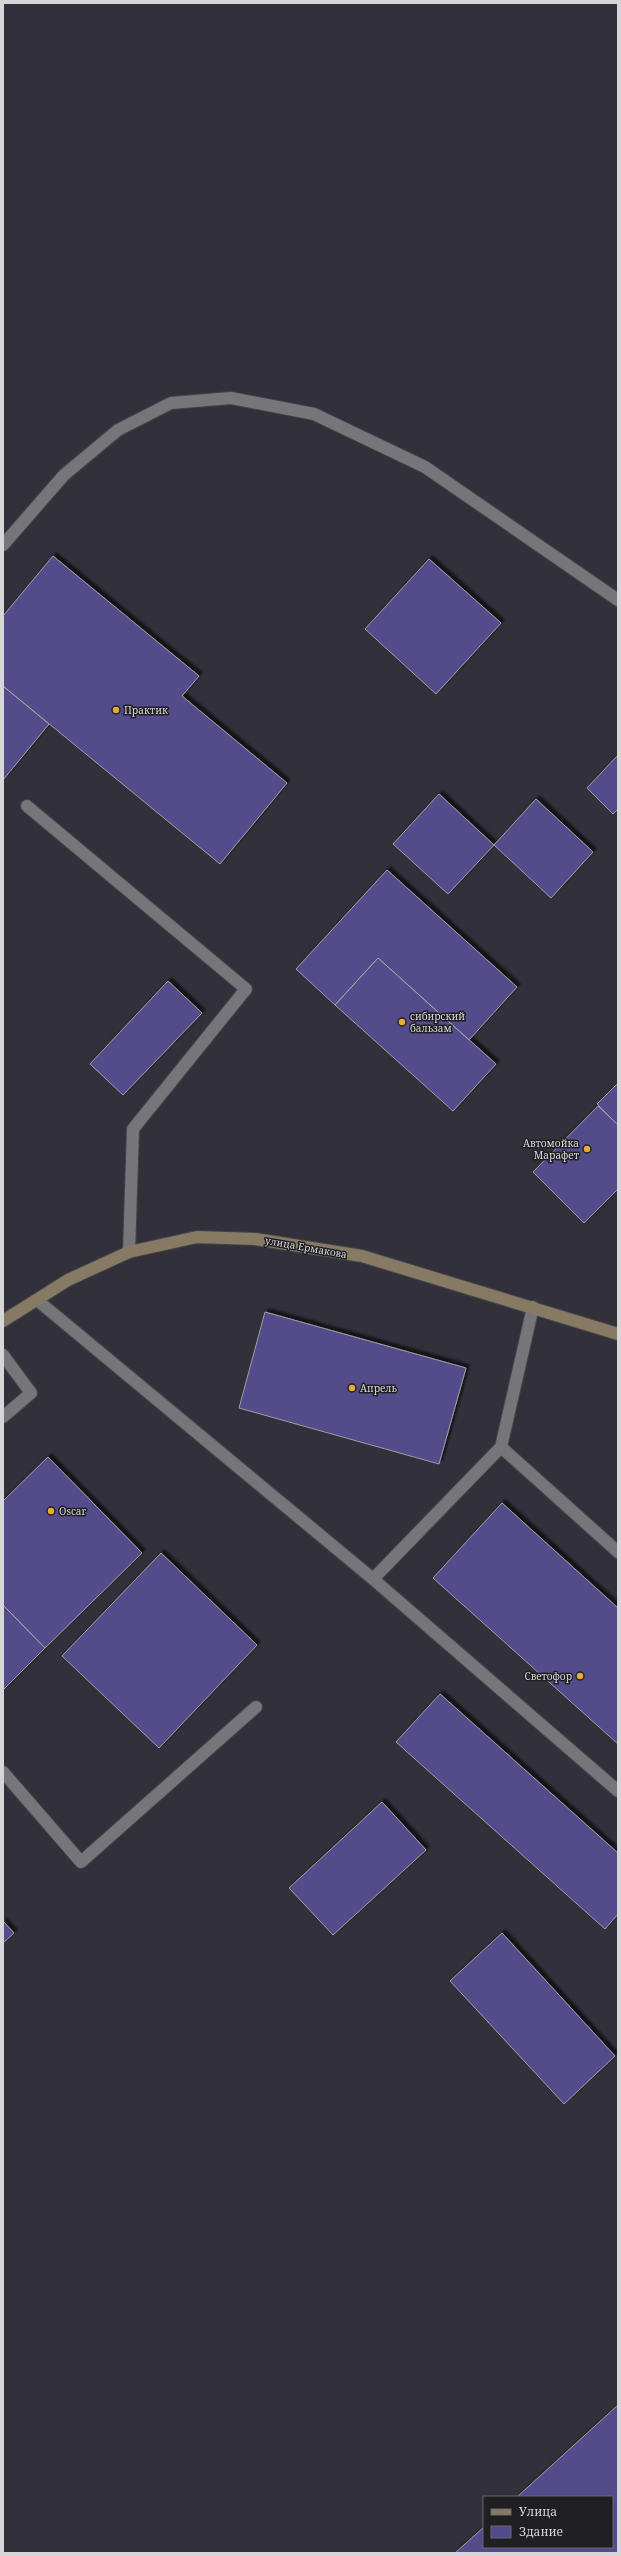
<svg xmlns="http://www.w3.org/2000/svg" width="621" height="2556" font-family="'Noto Serif',serif">
<style>
.built{fill:#32313b;fill-rule:evenodd}
.building{fill:#534c8a;stroke:#9e9ea3;filter:url(#shadow)}
.lines{fill:none;stroke-linecap:round;stroke-linejoin:round}
.lane-casing{stroke:#454549;stroke-width:14}
.secondary-casing{stroke:#454549;stroke-width:14}
.lane{stroke:#75757a;stroke-width:12}
.secondary{stroke:#877a64;stroke-width:12}
.poi-dot{fill:#e7ac37;stroke:#202024;stroke-width:1.5}
.labels{text-anchor:middle;dominant-baseline:central;stroke-width:3;stroke-linejoin:round;paint-order:stroke}
.poi-label{font-size:10px;fill:#d6d6d9;stroke:#202024;text-anchor:start}
.street-label{font-size:10px;fill:#d6d6d9;stroke:#202024}
</style>
<defs>
<filter id="shadow"><feDropShadow dx="3.5" dy="-3.5" stdDeviation="1" flood-color="#0009"/></filter>
</defs>
<rect width="100%" height="100%" fill="#29292d"/>
<path class="built" d="M3,3h615v2550h-615zM484,2497h128v50h-128z"/>
<path class="building" d="M53,556l146,120 -17,20 105,87 -67,81 -217,-178v-70z
M429,559l72,64 -65,71 -71,-65z
M3,686l46,38 -46,56z
M618,755v54l-5,5 -26,-26z
M439,794l55,51 -46,49 -55,-50z
M536,799l57,53 -42,46 -57,-53z
M387,870l130,117 -48,53 -91,-82 -43,47 -39,-36z
M378,958l118,106 -43,47 -118,-106z
M168,981l34,32 -79,82 -33,-31z
M618,1083v42l-21,-21z
M598,1106l20,19v64l-34,34 -51,-51z
M265,1312l201,56 -27,96 -200,-56z
M48,1457l94,96 -97,95 -42,-43v-104z
M502,1503l116,105v136l-185,-166z
M161,1553l96,92 -98,103 -97,-92z
M3,1605l42,43 -42,42z
M440,1694l178,159v61l-13,15 -209,-187z
M382,1802l44,48 -93,85 -44,-47z
M3,1921l11,12 -11,10z
M502,1933l113,123 -51,48 -114,-123z
M618,2405v148h-163l29,-26v20h128v-50h-95z"/>
<g class="lines">
<g class="lane-casing">
<path id="lane" d="M3,545l61,-70 54,-45 53,-27 60,-5 83,16 111,53 193,133
M27,806l219,183 -113,140 -4,123
M37,1300l336,279 245,212
M3,1355l28,38 -28,24
M501,1447l117,105
M373,1579l128,-132 32,-140
M3,1772l78,90 175,-155"/>
</g>
<g class="secondary-casing">
<path id="secondary" d="M3,1321l65,-41 61,-28 68,-15 58,2 107,17 256,78"/>
</g>
<use href="#lane" class="lane"/>
<use href="#secondary" class="secondary"/>
</g>
<g class="poi-dot">
<circle cx="116" cy="710" r="4"/>
<circle cx="402" cy="1022" r="4"/>
<circle cx="587" cy="1149" r="4"/>
<circle cx="352" cy="1388" r="4"/>
<circle cx="51" cy="1511" r="4"/>
<circle cx="580" cy="1676" r="4"/>
</g>
<g class="labels">
<g class="poi-label">
<text x="124" y="710">Практик</text>
<text x="410" y="1016">сибирский<tspan x="410" dy="12">бальзам</tspan></text>
<text x="579" y="1143" text-anchor="end">Автомойка<tspan x="579" dy="12">Марафет</tspan></text>
<text x="360" y="1388">Апрель</text>
<text x="59" y="1511">Oscar</text>
<text x="572" y="1676" text-anchor="end">Светофор</text>
</g>
<g class="street-label">
<text transform="translate(306 1247) rotate(10)">улица Ермакова</text>
</g>
</g>
<rect width="621" height="2556" fill="none" stroke="#d6d6d9" stroke-width="8"/>
<rect x="483" y="2496" width="130" height="52" fill="#202024" stroke="#69696c"/>
<rect x="491" y="2509" width="20" height="6" fill="#877a64" stroke="#69696c"/>
<text x="519" y="2516" font-size="12" fill="#d6d6d9">Улица</text>
<rect x="491" y="2526" width="20" height="12" fill="#534c8a" stroke="#69696c"/>
<text x="519" y="2536" font-size="12" fill="#d6d6d9">Здание</text>
</svg>
